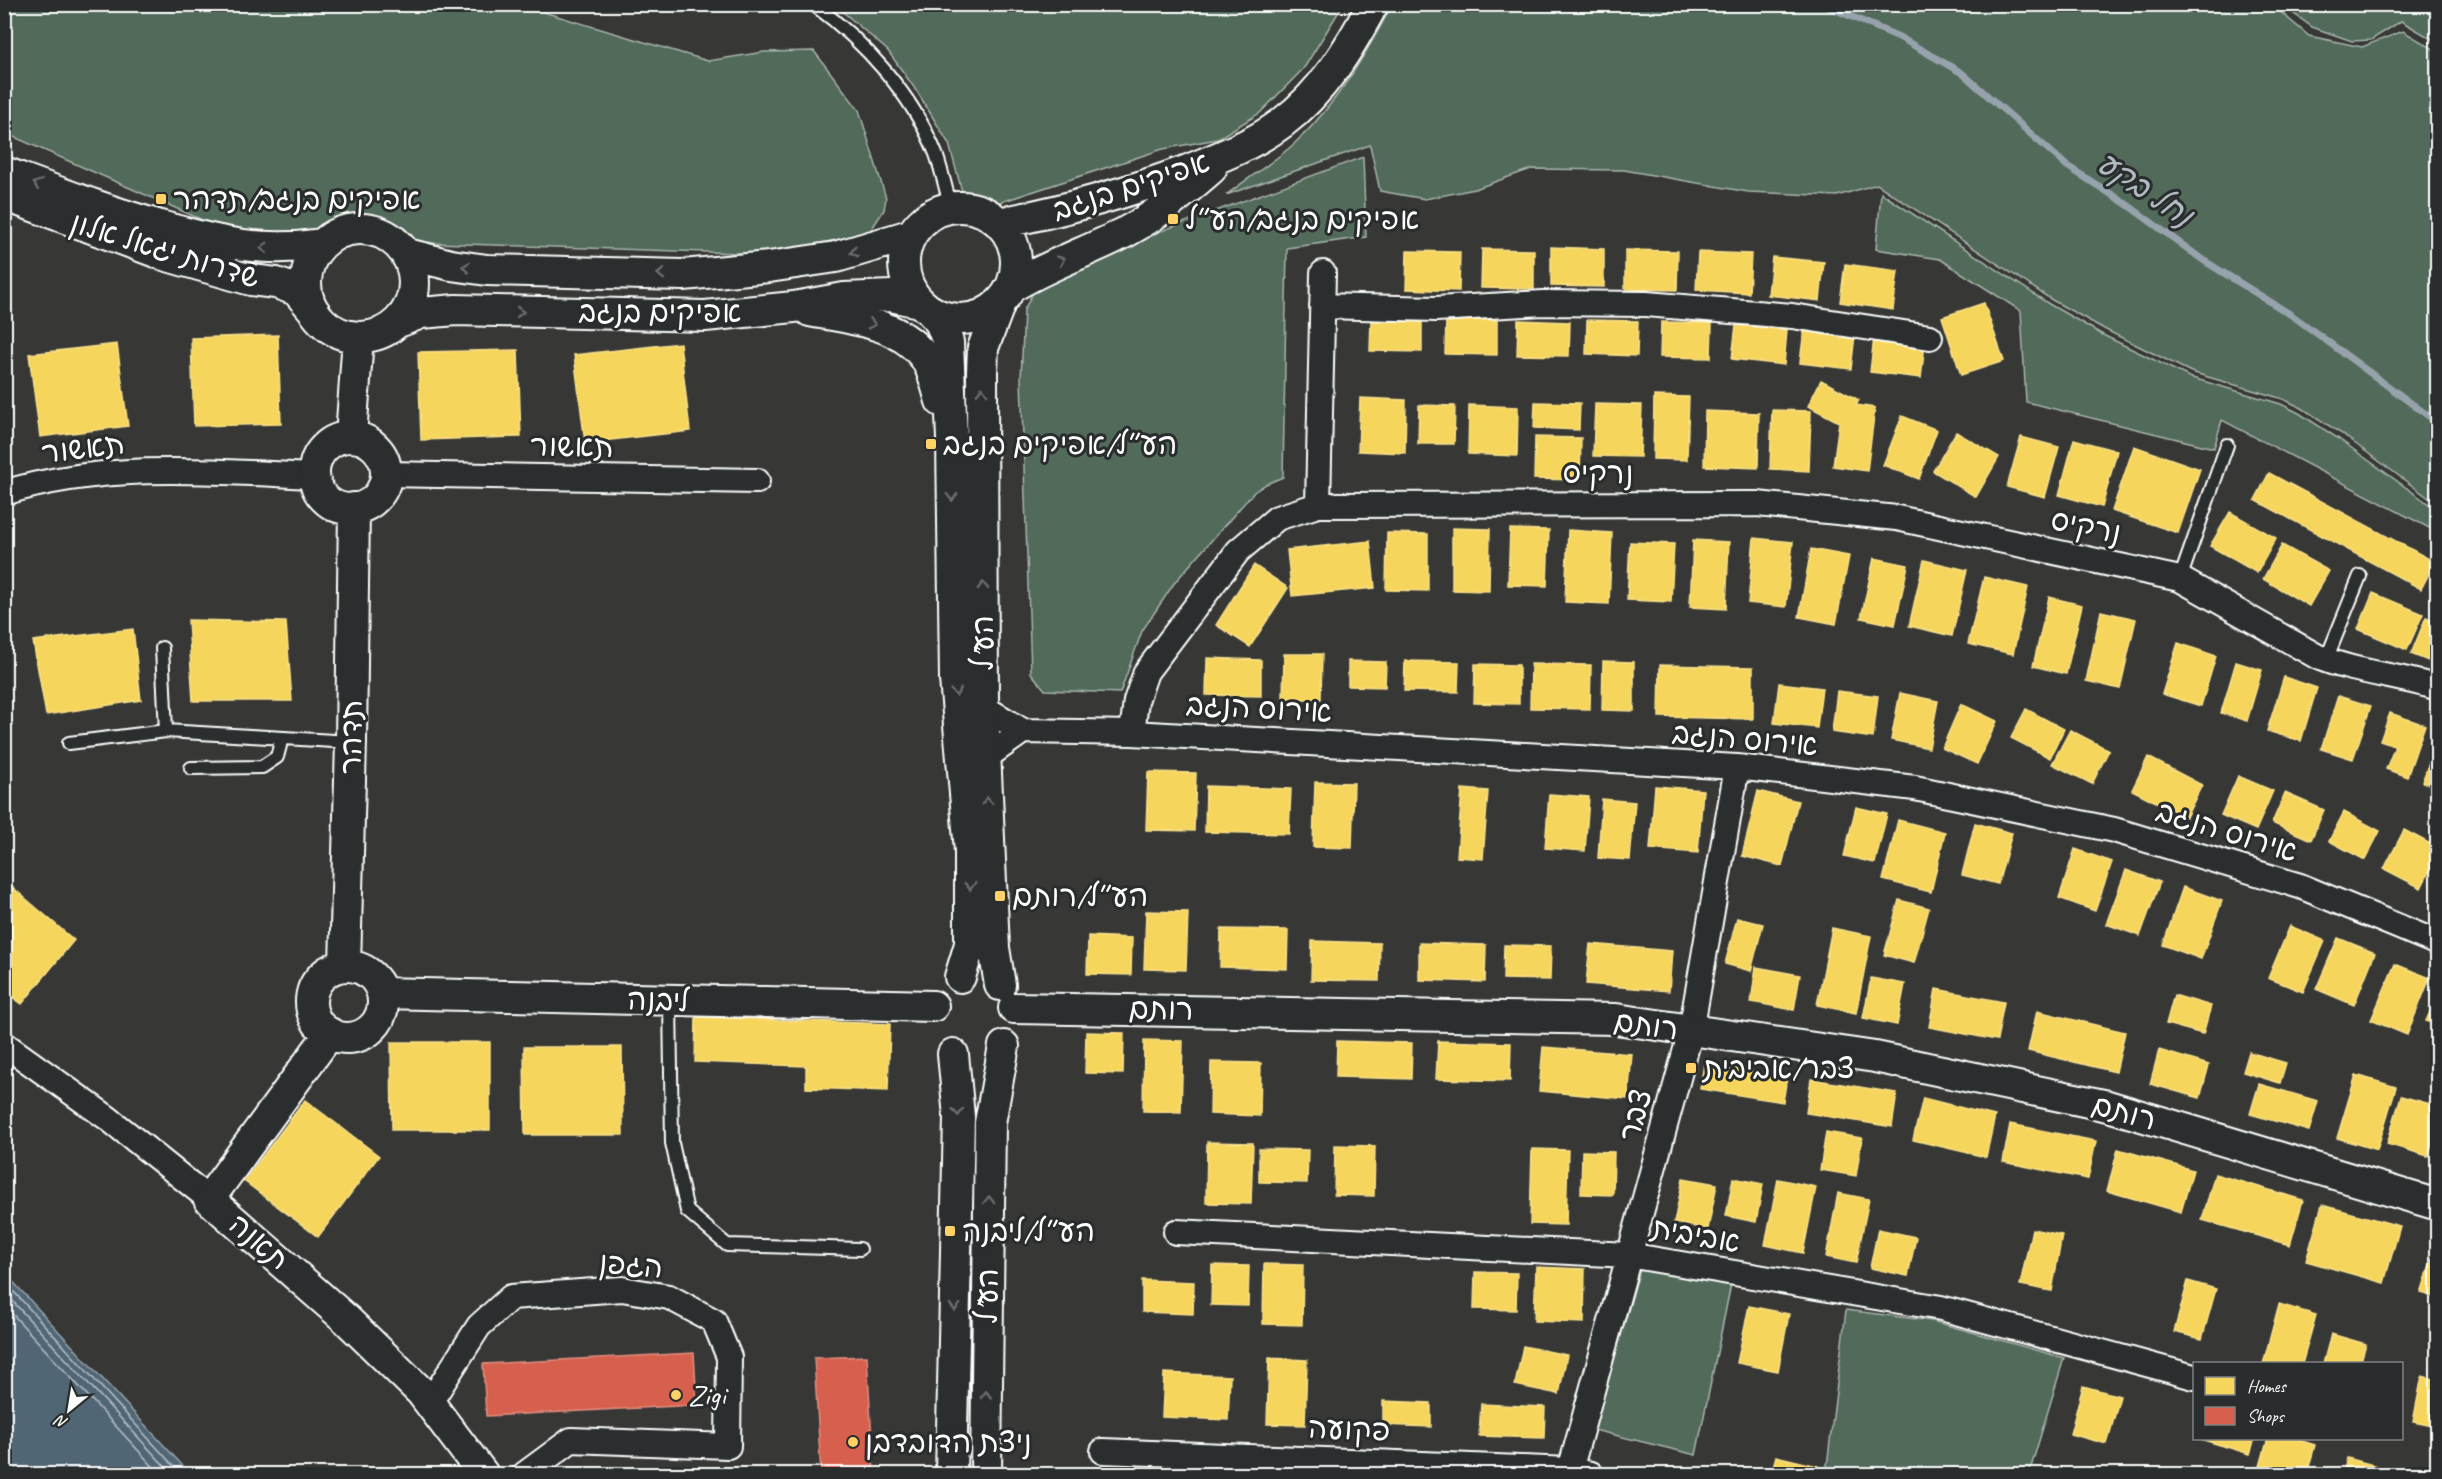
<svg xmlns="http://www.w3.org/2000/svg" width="2442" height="1479" font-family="Caveat,'Playpen Sans Hebrew',sans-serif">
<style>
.green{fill:#516b5a;stroke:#a8b5ac;stroke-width:1.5}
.water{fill:#516675;stroke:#97a3ac;stroke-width:1.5}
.homes{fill:#f6d55c;stroke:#f9e28d;stroke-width:1.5}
.shops{fill:#d6604d;stroke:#e29082;stroke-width:1.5}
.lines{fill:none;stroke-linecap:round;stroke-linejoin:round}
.shore{stroke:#b9c2c8;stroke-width:1.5}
.stream{stroke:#97a3ac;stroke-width:7}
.service-casing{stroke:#fff;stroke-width:16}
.minor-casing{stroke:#fff;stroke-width:28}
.tertiary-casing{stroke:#fff;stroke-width:34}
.service{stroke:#2a2d2e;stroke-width:12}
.minor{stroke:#2a2d2e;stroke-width:24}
.tertiary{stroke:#2a2d2e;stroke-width:30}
.oneway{stroke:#6a6c6d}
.poi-dot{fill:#ffd166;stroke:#2a2d2e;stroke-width:2}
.labels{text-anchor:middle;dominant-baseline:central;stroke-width:6;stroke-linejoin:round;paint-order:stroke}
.street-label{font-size:30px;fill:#fff;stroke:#2a2d2e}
.poi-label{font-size:30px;fill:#fff;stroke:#2a2d2e;text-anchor:start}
.water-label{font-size:32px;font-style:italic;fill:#b1bac1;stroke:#2a2d2e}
</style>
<rect width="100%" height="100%" fill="#373735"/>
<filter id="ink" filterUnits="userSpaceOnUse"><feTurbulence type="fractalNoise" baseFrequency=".0167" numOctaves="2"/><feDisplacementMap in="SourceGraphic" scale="12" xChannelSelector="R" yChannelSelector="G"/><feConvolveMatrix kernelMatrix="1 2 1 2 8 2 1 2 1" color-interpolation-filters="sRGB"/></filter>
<g filter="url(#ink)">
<path class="green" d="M2271,4l38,32 53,11 41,-16 34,20v453l-95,-70 -40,-26 -19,-9 -92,-27 -85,-42 -54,-30 -175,-116 -40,12 -89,-4 -124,-22 -93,-1 -56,20 -50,10 -45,-8 -10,-46 -144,50c22,-17 48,-33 69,-52 41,-38 72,-90 97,-138z
M5,5h515l188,56 56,-9 50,-1 45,59 27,88 -2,12 -15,23 -100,21 -335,-11 -15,-2 -42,-21 -19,-3 -21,2 -24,13 -72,5 -236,-104z
M835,5h508l-39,63 -44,45 -43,26 -54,10 -165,54 -35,-8 -14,-51 -31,-51 -30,-42z
M2282,5h155v37l-36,-21 -30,19 -19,1 -40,-14z
M1363,157l3,80 -79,11 -4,229 -17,7 -12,8 -79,90 -33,49 -22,62 -75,-3 -14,-17 -10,-294 3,-69 16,-31 34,-16z
M1881,193l168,111 54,31 86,42 92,27 18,9 40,26 98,71v22l-215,-112 -8,28 -188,-46 -5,-91 -81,-52 -64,-10z
M1640,1269l91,15 -35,171 -102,-25z
M1846,1310l86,11 132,37 -35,116h-203z"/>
<path class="water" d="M4,1272l178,193 6,9h-183z"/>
<path class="homes" d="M1551,247l53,2v38l-53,-1z
M1482,249l52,1v39l-53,-1z
M1625,250l53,1 -1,39 -52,-1z
M1407,251l53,1 -1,39 -53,-2z
M1698,252l53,2 -2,39 -53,-3z
M1772,257l52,5 -4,39 -52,-6z
M1845,264l53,7 -5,39 -53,-8z
M1984,303l20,58 -43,14 -19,-58z
M1371,317l51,1v34l-52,-1z
M1446,319l51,1v35l-52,-1z
M1518,320l52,2 -1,34 -52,-1z
M1587,320l51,1 -1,35 -51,-2z
M1661,322l51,1 -1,35 -51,-1z
M1736,325l51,5 -3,35 -52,-6z
M1804,329l51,6 -4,34 -51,-6z
M278,335l3,89 -87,2 -3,-88z
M1874,337l51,7 -4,34 -51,-6z
M680,343l10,88 -105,12 -11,-88z
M117,344l11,82 -88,11 -11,-83z
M518,350l3,87 -100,3 -3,-88z
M1821,380l38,20 -3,5 19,3 -8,63 -34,-5 6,-44 -31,-16z
M1654,396l35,1 -2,63 -34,-1z
M1360,398l46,2 -1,53 -47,-2z
M1535,402l45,1 -1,27 -45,-2z
M1595,404l47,1 -2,52 -47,-1z
M1419,405l36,1 -1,38h-36z
M1469,405l49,2 -1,49 -49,-2z
M1772,410l39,1 -2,60 -39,-2z
M1705,411l54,2 -1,55 -54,-2z
M1902,416l35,14 -18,49 -36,-14z
M1956,432l43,25 -23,40 -43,-26z
M1535,437l46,1 -1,42 -46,-1z
M2021,437l38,10 -14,50 -38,-10z
M2074,439l43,12 -15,56 -43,-12z
M2134,446l66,23 -22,64 -66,-22z
M2269,473l166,89 -14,27 -166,-89z
M2230,512l46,26 -19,35 -47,-27z
M1452,528l38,1 -1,62 -37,-1z
M1510,529l39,1 -2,56 -39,-1z
M1568,530l44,3 -3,71 -44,-2z
M1387,533l41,1v57l-42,-1z
M1754,538l39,4 -7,65 -38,-4z
M1693,540l36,2 -3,67 -36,-2z
M1370,541l5,47 -83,8 -5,-46z
M1630,542l44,2 -3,58 -44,-2z
M2282,545l47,26 -20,35 -46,-27z
M1811,549l38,7 -13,68 -37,-7z
M1874,558l34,7 -13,60 -34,-7z
M1924,560l43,10 -15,66 -43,-10z
M1254,565l34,23 -38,59 -34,-22z
M1984,577l44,10 -15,67 -45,-10z
M2373,593l50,21 -16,36 -49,-21z
M2049,597l33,8 -16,69 -33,-8z
M2101,611l35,8 -16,70 -34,-8z
M2426,617l12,5v43l-27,-11z
M188,620l98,2 6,79h-99z
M133,629l8,71 -95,15 -13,-74z
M2178,643l38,13 -15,50 -39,-12z
M1284,654h38l-1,45h-38z
M1207,658l54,2v36l-55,-1z
M1348,661l38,1 -1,25 -37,-1z
M1405,661l54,1 -1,30 -54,-1z
M1603,661l31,1v49l-32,-1z
M2236,662l26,8 -15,51 -26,-8z
M1475,664l44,1v39l-45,-1z
M1531,664l60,1 -1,44 -60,-1z
M1660,665l93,2v52l-94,-2z
M2284,677l33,11 -16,53 -34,-10z
M1779,683l43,5 -5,40 -43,-5z
M1837,691l41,5 -5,42 -41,-6z
M1900,693l38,8 -9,47 -38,-8z
M2338,696l33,10 -18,53 -32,-10z
M1961,704l36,17 -20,43 -35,-16z
M2026,709l38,20 -14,29 -39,-20z
M2390,713l35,12 -18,52 -21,-8 9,-23 -15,-5z
M2070,730l39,20 -17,34 -40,-20z
M2438,739v48l-16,-5z
M2148,757l54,28 -16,32 -54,-27z
M1148,772l48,1 -2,58 -48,-1z
M2238,776l35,15 -17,39 -35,-15z
M1315,782l39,1 -2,65 -39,-1z
M1206,786l85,3 -2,45 -84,-2z
M1655,786l48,4 -5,63 -48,-4z
M1462,789l26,2 -5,68 -26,-2z
M1758,791l40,10 -16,65 -40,-10z
M2285,793l39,17 -13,30 -39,-17z
M1549,794l40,3 -4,54 -40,-3z
M1602,799l33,3 -5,58 -32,-2z
M1856,807l31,7 -12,49 -31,-7z
M2344,812l36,19 -15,29 -36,-19z
M1898,820l47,12 -14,60 -48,-12z
M1975,823l37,10 -14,51 -36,-9z
M2404,830l34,18v7l-17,33 -37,-19z
M2075,849l37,13 -17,49 -36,-13z
M2126,870l34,12 -20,54 -34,-12z
M4,880l70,60 -52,64 -18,-13z
M2183,887l39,14 -21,58 -38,-14z
M1899,900l30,8 -15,55 -30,-8z
M1146,911l42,1 -2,58 -42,-1z
M1737,918l26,6 -12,47 -26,-7z
M2290,926l35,15 -22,51 -35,-14z
M1832,928l39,8 -15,77 -39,-8z
M1221,929l67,1 -1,39 -67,-2z
M1088,936l44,2 -1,37 -44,-1z
M2338,938l37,15 -21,52 -38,-16z
M1312,941l68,2 -1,38 -68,-1z
M1419,943l67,2 -1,37 -66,-2z
M1590,944l82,7 -3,40 -83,-7z
M1504,945l47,1 -1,34 -47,-1z
M2395,964l35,14 -23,57 -36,-15z
M1756,967l44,8 -6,35 -43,-8z
M1871,978l34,6 -8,41 -34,-7z
M1936,989l68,13 -7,38 -68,-13z
M2438,993v33l-12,-5z
M2174,995l37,11 -8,28 -37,-10z
M2037,1011l88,21 -9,40 -88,-21z
M696,1017l194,7 -2,67 -82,-3v-22l-111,-4z
M1086,1032l38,1 -1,41 -38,-1z
M1144,1040l39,1 -2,71 -38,-1z
M1337,1041l75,2 -1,36 -75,-2z
M1438,1041l73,2 -1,38 -74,-2z
M391,1042h99v88h-98z
M524,1047h98l1,88h-98z
M1543,1047l89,7 -4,45 -89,-8z
M2159,1050l50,15 -9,33 -50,-14z
M2249,1052l37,11 -6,20 -37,-11z
M1211,1062l50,1 -1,53 -50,-2z
M1704,1064l83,13 -4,25 -83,-13z
M2356,1075l40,12 -19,63 -40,-12z
M1811,1079l86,14 -5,34 -86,-14z
M2259,1084l59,17 -9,30 -59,-17z
M2401,1096l37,10v19l-10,31 -41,-12z
M1923,1098l72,18 -9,41 -73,-17z
M305,1100l74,56 -61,81 -74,-56z
M2010,1124l86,17 -8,38 -85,-17z
M1826,1132l36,6 -6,38 -36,-6z
M1207,1142l46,1 -2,61 -45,-1z
M1335,1145l40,1 -1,50 -40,-1z
M1259,1149l49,1 -1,33 -48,-1z
M1532,1149l36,1 -2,75 -36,-1z
M2118,1149l75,21 -12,42 -74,-21z
M1582,1151l32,1 -1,43 -32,-1z
M2215,1174l88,26 -13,45 -88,-25z
M1683,1178l34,6 -9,45 -34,-6z
M1733,1178l30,6 -7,38 -30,-6z
M1778,1179l38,8 -13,66 -38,-8z
M1838,1193l31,6 -13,64 -30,-6z
M2322,1205l78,21 -16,57 -78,-22z
M1878,1229l38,8 -8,39 -38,-8z
M2032,1229l30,6 -10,56 -32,-6z
M2436,1247h2v51l-17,-5z
M1264,1264l39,1 -1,60 -39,-1z
M1212,1265l37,1 -1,40 -37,-1z
M1536,1267l49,2 -1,54 -50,-2z
M1475,1272l42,1 -1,37 -42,-1z
M1142,1280l52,2 -1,32 -51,-2z
M2188,1281l28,8 -14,50 -28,-7z
M2279,1304l37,11 -14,49h-39z
M1749,1306l40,8 -11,57 -41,-8z
M2331,1334l35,10 -6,20h-37z
M1523,1346l44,9 -8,39 -44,-9z
M1269,1358l38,2 -2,65 -38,-1z
M1164,1373l66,3 -2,44 -66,-3z
M2422,1376l16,4v47l-25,-5z
M2083,1386l37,10 -13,48 -37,-10z
M1383,1401l48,2v24l-48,-2z
M1481,1404l64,3 -1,31 -65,-2z
M2197,1438h58l-5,16z
M2268,1438h25l22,7 -8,29h-32l-16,-4z
M1776,1456l42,10 -1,8h-46z
M2347,1458l49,13v3h-53z
M2420,1469l18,4v1h-19z"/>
<path class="shops" d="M694,1353l3,52 -211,11 -3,-52z
M867,1356l7,118h-53l-7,-116z"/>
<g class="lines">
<path class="shore" d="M4,1281l177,193
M4,1292l168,182
M4,1305l156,169"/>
<path class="stream" d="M1822,4l77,33 63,36 105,93 58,37 78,57 90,56 145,107"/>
<g class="service-casing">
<path id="service" d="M813,4c52,38 99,90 123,150 6,17 10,36 15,54
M2180,579l47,-134
M162,648l4,83
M2326,660l34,-84
M69,743l97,-12 184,11
M191,768l71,-1 15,-10 5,-19
M670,1001l2,142 15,68 40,34 133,4"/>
</g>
<g class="minor-casing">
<path id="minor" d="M1322,306l114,3 107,-6 103,1 146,12 138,21
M386,474l371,7
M4,493c100,-31 208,-22 310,-17
M1318,505l5,-232
M983,707l40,24 109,2 605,34 178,21 199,42 186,56 138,57
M1132,733l4,-32 10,-29 92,-121 39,-33 41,-13 439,-1 140,14 283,61 138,78c38,16 80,18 120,31
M985,758l38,-27
M4,1044l105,75 100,80
M1176,1232l452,23 313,53 253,69
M429,1404l50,-78 32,-29 111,-8 47,8 45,24 15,36 -1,89 -157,-6 -46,34
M1103,1451l467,19 21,4
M1569,1474l122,-443 46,-264"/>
</g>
<g class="tertiary-casing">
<path id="tertiary" d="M4,172c54,20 106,40 160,55 56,16 100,26 158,17
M4,195l160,60 87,25 25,3 20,7 19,22
M904 263a56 56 0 1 1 112 0a56 56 0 1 1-112 0Z
M999,223c64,-12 127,-30 189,-53 32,-13 66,-26 94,-47 41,-31 67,-74 91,-119
M306 283a54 54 0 1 1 108 0a54 54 0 1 1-108 0Z
M407,254l44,11 36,5 196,5 86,-8 67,-10 74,-22
M1010,288c34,-21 69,-33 104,-50 36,-17 67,-43 97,-69
M810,311c41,8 92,11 117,50 7,12 10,27 14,40
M931,312l9,10 8,20 4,97 3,240 15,172v93l-10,33
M401,321l20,-8 35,-3 249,6 89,-9 50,-9 47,-2 28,6
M351,437l7,-100
M314 473a36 36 0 1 1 72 0a36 36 0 1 1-72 0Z
M311 1002a36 36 0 1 1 72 0a36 36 0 1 1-72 0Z
M345,966l6,-224 3,-234
M1000,985l-6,-37 -11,-241 -1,-335 1,-24 17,-45
M382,993l551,13
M1014,1008l602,11 259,38 233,49 330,99
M330,1033l-121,166 138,121 74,72 62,82
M951,1474l8,-357 -6,-63
M986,1474l4,-351 14,-77"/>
</g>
<use href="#service" class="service"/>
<use href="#minor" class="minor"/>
<use href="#tertiary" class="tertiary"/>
</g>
<defs><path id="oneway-chevron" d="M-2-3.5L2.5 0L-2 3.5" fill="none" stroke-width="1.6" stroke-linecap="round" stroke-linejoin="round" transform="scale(1.5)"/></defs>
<g class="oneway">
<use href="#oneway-chevron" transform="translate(37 184) rotate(-159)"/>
<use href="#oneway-chevron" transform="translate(264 248) rotate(-178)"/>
<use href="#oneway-chevron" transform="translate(854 252) rotate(166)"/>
<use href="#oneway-chevron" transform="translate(1061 260) rotate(-24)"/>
<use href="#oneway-chevron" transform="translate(466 267) rotate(-172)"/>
<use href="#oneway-chevron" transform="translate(661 274) rotate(-179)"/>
<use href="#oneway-chevron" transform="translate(520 312) rotate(1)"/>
<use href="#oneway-chevron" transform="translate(872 324) rotate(13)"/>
<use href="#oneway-chevron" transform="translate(982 391) rotate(-90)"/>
<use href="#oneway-chevron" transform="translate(952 497) rotate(89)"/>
<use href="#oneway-chevron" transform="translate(983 586) rotate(-90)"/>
<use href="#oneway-chevron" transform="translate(956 692) rotate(85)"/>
<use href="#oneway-chevron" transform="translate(987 801) rotate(-93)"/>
<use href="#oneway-chevron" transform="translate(970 886) rotate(90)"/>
<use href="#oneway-chevron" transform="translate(958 1112) rotate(86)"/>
<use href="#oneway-chevron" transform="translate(989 1200) rotate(-89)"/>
<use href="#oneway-chevron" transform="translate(955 1307) rotate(91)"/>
<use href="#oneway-chevron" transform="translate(986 1395) rotate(-89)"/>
</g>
</g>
<g class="poi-dot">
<rect x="155" y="193" width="12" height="12" rx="3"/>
<rect x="1167" y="213" width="12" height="12" rx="3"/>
<rect x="925" y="438" width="12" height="12" rx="3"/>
<rect x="994" y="890" width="12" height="12" rx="3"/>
<rect x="1685" y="1062" width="12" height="12" rx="3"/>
<rect x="944" y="1225" width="12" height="12" rx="3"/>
<circle cx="676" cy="1395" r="6"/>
<circle cx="853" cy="1442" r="6"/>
</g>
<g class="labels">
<g class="street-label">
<text transform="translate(1131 186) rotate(-18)">אפיקים בנגב</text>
<text transform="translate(165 250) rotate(17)">שדרות יגאל אלון</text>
<text x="660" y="312">אפיקים בנגב</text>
<text transform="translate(572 446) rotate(1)">תאשור</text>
<text transform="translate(83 448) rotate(-7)">תאשור</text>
<text x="1598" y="473">נרקיס</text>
<text transform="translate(2086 526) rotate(12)">נרקיס</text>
<text transform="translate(983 643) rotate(-90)">הע"ל</text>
<text transform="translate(1259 708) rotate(3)">אירוס הנגב</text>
<text transform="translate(351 737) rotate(-89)">תדהר</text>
<text transform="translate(1745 739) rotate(5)">אירוס הנגב</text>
<text transform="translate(2227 831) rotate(17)">אירוס הנגב</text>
<text transform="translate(658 1000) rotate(2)">ליבנה</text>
<text transform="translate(1161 1009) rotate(1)">רותם</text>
<text transform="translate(1646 1025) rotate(8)">רותם</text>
<text transform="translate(2124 1112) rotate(15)">רותם</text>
<text transform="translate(1635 1115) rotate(-74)">צבר</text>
<text transform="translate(1696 1235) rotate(10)">אביבית</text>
<text transform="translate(259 1242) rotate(41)">תאנה</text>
<text transform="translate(631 1265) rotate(5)">הגפן</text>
<text transform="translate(987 1296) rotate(-89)">הע"ל</text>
<text transform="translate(1349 1429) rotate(2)">פקועה</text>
</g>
<g class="poi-label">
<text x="173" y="199">אפיקים בנגב/תדהר</text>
<text x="1185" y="219">אפיקים בנגב/הע״ל</text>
<text x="943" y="444">הע״ל/אפיקים בנגב</text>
<text x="1012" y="896">הע״ל/רותם</text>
<text x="1703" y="1068">צבר/אביבית</text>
<text x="962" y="1231">הע״ל/ליבנה</text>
<text x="688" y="1395">Zigi</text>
<text x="865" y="1442">ניצת הדובדבן</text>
</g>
<g class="water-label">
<text transform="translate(2145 189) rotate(34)">נחל בקע</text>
</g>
</g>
<rect width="2442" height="1479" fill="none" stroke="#2a2d2e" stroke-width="24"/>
<rect x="12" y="12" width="2418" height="1455" fill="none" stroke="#fff" stroke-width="2" filter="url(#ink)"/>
<rect x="2193" y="1362" width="210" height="78" fill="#2a2d2e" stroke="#7f8182" stroke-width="1.5"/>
<rect x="2205" y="1377" width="30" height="18" fill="#f6d55c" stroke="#7f8182" stroke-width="1.5"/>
<text x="2247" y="1392" font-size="18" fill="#ffffff">Homes</text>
<rect x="2205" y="1407" width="30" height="18" fill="#d6604d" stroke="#7f8182" stroke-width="1.5"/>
<text x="2247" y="1422" font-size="18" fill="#ffffff">Shops</text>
<g transform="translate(69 1410) rotate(210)" stroke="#2a2d2e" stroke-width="4.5" paint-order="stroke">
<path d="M0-4.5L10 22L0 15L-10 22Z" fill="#ffffff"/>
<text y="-9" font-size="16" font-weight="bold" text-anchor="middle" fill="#ffffff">N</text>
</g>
</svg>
